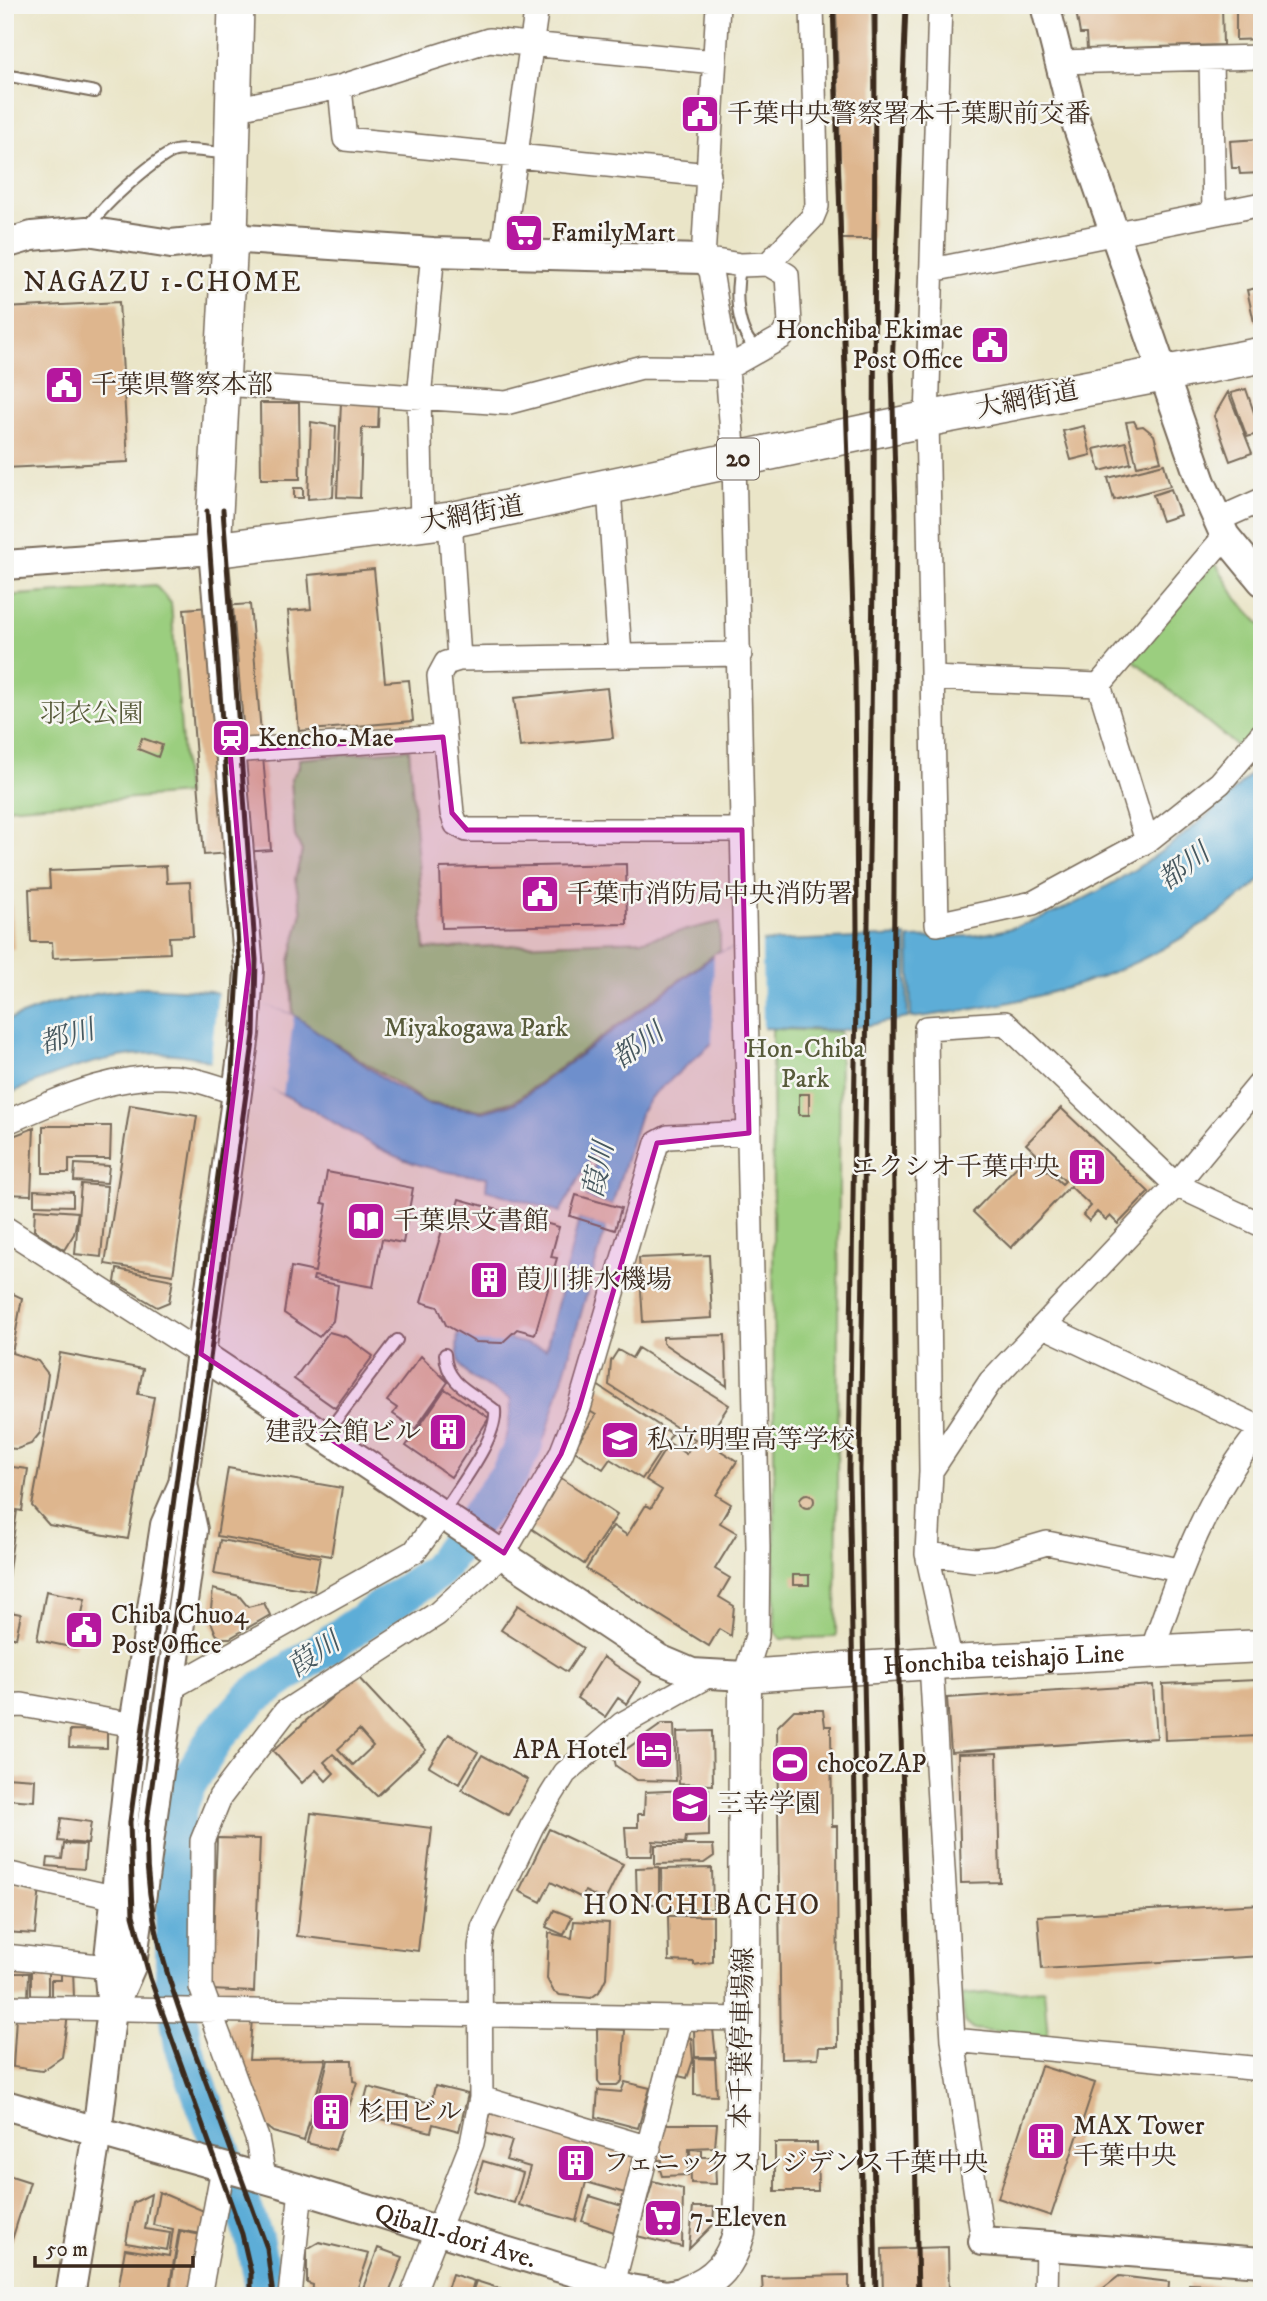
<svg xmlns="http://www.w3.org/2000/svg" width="1267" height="2301" font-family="'IM FELL DW Pica','Noto Serif JP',serif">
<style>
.green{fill:#9bce7f;stroke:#6b7c4e;stroke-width:2}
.water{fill:#5dadd7;stroke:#4c6c7a;stroke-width:2}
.pier{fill:#eae5c8}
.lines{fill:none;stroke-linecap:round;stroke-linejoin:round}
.river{stroke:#5dadd7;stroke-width:38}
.building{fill:#deb68e;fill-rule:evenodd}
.service-casing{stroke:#786b5a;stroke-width:14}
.minor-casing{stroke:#786b5a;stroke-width:26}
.tertiary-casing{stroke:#786b5a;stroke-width:32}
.secondary-casing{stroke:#786b5a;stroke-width:35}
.primary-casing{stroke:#786b5a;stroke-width:38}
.service{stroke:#fff;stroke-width:10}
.minor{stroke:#fff;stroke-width:23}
.tertiary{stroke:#fff;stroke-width:28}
.secondary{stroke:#fff;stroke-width:32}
.primary{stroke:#fff;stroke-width:35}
.rail{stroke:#3b2a1e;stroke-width:5}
.marked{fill:#b5179e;fill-opacity:0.2;stroke:#b5179e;stroke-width:5;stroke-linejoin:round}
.labels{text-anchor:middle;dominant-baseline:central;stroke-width:5;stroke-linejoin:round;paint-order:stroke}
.shield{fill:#f6f6f2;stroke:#73675e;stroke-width:2}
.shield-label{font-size:24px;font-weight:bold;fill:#3b2a1e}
.poi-label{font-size:26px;fill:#3b2a1e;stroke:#f6f6f2;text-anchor:start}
.street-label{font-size:26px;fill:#3b2a1e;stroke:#f6f6f2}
.park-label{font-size:26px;fill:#585b3b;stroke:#f6f6f2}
.neighbourhood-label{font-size:28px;letter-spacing:2px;fill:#3b2a1e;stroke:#f6f6f2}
.water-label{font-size:28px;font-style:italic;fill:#47585f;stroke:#f6f6f2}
</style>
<rect width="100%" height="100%" fill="#f6f6f2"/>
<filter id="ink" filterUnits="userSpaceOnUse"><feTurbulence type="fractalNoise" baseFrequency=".0143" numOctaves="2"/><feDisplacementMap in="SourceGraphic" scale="14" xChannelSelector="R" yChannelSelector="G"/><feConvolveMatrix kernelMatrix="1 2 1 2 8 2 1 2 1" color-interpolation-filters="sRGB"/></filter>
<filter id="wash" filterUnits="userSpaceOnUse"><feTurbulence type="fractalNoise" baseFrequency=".00686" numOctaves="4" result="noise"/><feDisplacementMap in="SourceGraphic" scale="28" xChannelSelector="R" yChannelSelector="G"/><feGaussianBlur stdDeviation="1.57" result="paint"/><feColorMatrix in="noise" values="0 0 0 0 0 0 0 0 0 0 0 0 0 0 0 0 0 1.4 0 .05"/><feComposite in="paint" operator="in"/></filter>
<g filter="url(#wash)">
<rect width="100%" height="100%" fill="#eae5c8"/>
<path class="green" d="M1215,562l22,37 25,27v96l-22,27 -109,-91z
M155,585l16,18 15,191 -181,14v-212z
M409,749l16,200 219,-9 76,-18v28l-206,151 -32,9 -55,-7 -134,-87 -3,-55 12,-49 -7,-33 7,-28 -7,-15 -4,-57 8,-12v-8z
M772,1029l68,3 -4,605 -55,2 -6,-7z
M1044,1989l4,47 -76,-7 -8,-7 -2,-27z"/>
<path class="water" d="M1262,761v118c-109,96 -211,121 -351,139l-2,-80c23,-1 47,0 69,-3 98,-14 221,-100 284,-174z
M906,936l2,82 -66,12 -78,-2 -46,10 -67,59 -11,17 -28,91 -26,-7 12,-45 -4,-2 -34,61 -74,-22 1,-13c-78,-6 -106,-27 -171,-65 -35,-19 -73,-40 -111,-52 -62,-20 -144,9 -200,36v-75l46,-17 49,-11 46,-6 64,4 84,24 96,68 37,21 56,8 32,-9 203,-150 41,-11z
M579,1219l27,8 -59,205 -16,34 -23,31 -21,-14c13,-21 25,-58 23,-84 -38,-22 -60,-22 -51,-73l87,23z"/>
<path class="pier" d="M762,940l1,92 -31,4 -20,12 2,-94z
M218,990l76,25 -11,79 -73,-28z"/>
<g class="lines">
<path class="river" d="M262,2296v-21l-8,-37 -71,-193 -9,-63v-140l4,-34 10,-25 28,-46 35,-39 186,-127 71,-95 16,-31"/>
</g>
<g id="blocks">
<path class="building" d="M836,5h36l3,132 -3,102h-30z
M1075,5h147l1,40 -136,4 -1,-15h-6z
M1262,5v34l-26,1v-34z
M1259,134h3v39l-22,1 -1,-6h-7l-2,-27 29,-2z
M1262,287v33l-8,2 -7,-32z
M119,302l9,160 -123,6v-160z
M1246,389l15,44 -14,4 -16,-44z
M1228,392l24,61 -22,8 -16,-45z
M341,402l38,1 -1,25h-16l-2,70 -23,-1z
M260,403h39l1,76h-39z
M1134,421l3,6 6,-1 11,9 7,26 -24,5 -11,-44z
M311,422l25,4 -3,71 -25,2z
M1084,426l7,29 -20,5 -8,-29z
M1126,442l5,21 -31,8 -6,-22z
M1164,464l6,22 -56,14 -6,-22z
M294,488h9v10h-9z
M1171,489l9,26 -18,6 -9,-26z
M374,569l11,113 24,-2 4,41 -114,10 -11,-120 23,-2 -3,-34z
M250,604l21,246 -67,5 -20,-246z
M607,688l6,50 -93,9 -6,-49z
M142,738l20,7 -4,12 -20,-8z
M626,864l1,60 -185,4 -2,-60z
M166,866l1,17 23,-1 3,54 -24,1 1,16 -117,5 -1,-16h-21l-2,-53 21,-1 -1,-17z
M10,880l4,69h-4l1,20h-6v-88z
M799,1094h10v21h-10z
M130,1105l67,11 -24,159 -68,-11z
M1061,1108l88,84 -31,32 -8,-8 -4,4 -9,-8 -8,9 -6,-6 8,-9 -21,-20 -59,62 -38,-36 56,-58 33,30 3,-3 -39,-37z
M43,1126h68l-1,33h-41v14h-26z
M34,1128l-3,67 -26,-1v-55z
M75,1164l34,2 -2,17 -33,-2z
M327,1172l86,16 -10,55 -21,-4 -9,48 -59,-11 -1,4 25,5 -5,36 -14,16 -35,-24 7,-46 24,5 12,-68 -5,-1z
M81,1184l26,2 -6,71 -26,-3z
M34,1190l39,2v14l-39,-1z
M576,1195l45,13 -6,22 -45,-14z
M459,1199l100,28 -8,30 6,1 -22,76 -18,-5 -15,14 -27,-1 -29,-17 -8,-18 -17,-5 22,-75 8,2z
M35,1209l43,3 -4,22 -10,16 -30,-20z
M709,1255l3,63 -69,4 -4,-64z
M117,1269l56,11 -4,22 -12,5 -42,-25z
M5,1290l17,8 -10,55 26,8 10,13 -8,59 -9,11 -14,5 -12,-1z
M329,1332l18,5 26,19 -38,52 -41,-29z
M725,1335l2,51 -64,-43v-6z
M638,1348l91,57 -13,20 15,10 -10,16 16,10 -21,34 15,9 -11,19 17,10 -22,36 15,9 -11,19 15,9 -3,30 -12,-7 -10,17 -123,-77 27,-43 14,9 19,-30 5,3 11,-18 -16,-10 23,-37 17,11 9,-15 -86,-54 2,-24 7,-11 14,8z
M60,1353l83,16 -5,25 16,3 -26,142 -79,-14 -17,-19z
M421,1356l27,26 -33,47 -22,-15 4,-6 -10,-7z
M597,1385l75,49 -30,45 -32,-20 -7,10 -30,-19 23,-35 -8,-5z
M445,1389l44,29 -38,59 -45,-31z
M5,1466l23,3 -6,42 -5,-1 -10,75z
M228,1468l114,20 -11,68 -114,-20z
M561,1478l56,37 -33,49 -55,-37z
M800 1501a7 7 0 1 1 14 0a7 7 0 1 1-14 0Z
M220,1540l100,17 -6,34 -100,-17z
M793,1575h16v10h-16z
M213,1589l26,7 9,11 16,-4 6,12 -40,23h-9l-5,-4 -6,-15z
M46,1591l39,8 -10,49 -38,-8z
M518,1605l65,43 -16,24 -66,-42z
M5,1611l16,3 -5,24 -11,-2z
M603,1657l38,25 -14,22 -9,-6 -13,19 -28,-19z
M356,1675l70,75 -49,46 -44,-42 -9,8 10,11 -8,8 -10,-11 -14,13 -29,-32zM359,1730l14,16 -20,19 -15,-16z
M1257,1680l2,56 -94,4 -2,-56z
M1153,1685l4,53 -206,14 -4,-54z
M794,1710h29l2,16h6l1,100h5l1,221h-19l-1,11 -37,1 -4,-332z
M662,1724h12l2,57 -39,-1 -21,-14 -2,-8z
M70,1730l37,1v17l-38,-1z
M712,1731l1,54 -34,-1 -2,-52z
M449,1734l29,18 -19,32 -30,-18z
M997,1753l3,129 -39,1 -3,-129z
M482,1755l46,25 -20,35 -46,-25z
M5,1777l30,2 -1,22 -29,-2z
M709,1789v47l-23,1 -1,6 -32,-2 -1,15h-25l-2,-29h13v-13h6l1,-22z
M311,1813l121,15 -14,123 -121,-15z
M61,1818l30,4 -3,22 -30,-3z
M549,1829l74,35 -18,37 -20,-10 -3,7 -31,-16 -10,20 -22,-11z
M217,1838l43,1 -6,153 -43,-2z
M64,1844l22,1 -2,24 -37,-3 1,-8 14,1z
M655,1845h58l1,11 -10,7 -49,1z
M659,1867v37h-22l-1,-36z
M712,1868l1,41 -51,2 -1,-42z
M5,1880l35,7 -5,47 -30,-2z
M1262,1904v52l-220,13 -4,-53z
M554,1910l18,7 -8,18 -18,-8z
M668,1916h45v46l-19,3v-3l-25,-1z
M574,1921l35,2 -3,55 -7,14 -8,6 -31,-3 -6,-3 -7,-13 2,-46 23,5z
M61,1968h12l1,31h-23v-19h10z
M31,1969h17v30h-17z
M13,1973h16l-1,25h-15z
M5,2015h3v37h-3z
M68,2015l-6,42 -20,14 -29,-4 3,-50z
M252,2018l-3,42 77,-1 -22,82 -31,-9 -10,-8 -40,-95 10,-10z
M597,2029l28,1 -3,51 -5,4h-16l-3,-4z
M713,2029l3,28h-21l-1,-27z
M684,2037l7,1 2,22 -6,18 -13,-3z
M694,2058l21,1 2,37 -23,-1z
M328,2060h24l1,21 4,1 -22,68 -28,-7z
M1041,2066l54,17 -44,133 -53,-18z
M625,2082l25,6 -12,40 -42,-11 2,-27 23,2z
M435,2086l33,8 -9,37 -26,-7 -2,8 -70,-18 7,-27 63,16z
M1260,2096h2v41l-6,-1z
M491,2111l146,40 -12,42 -39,-11 -10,39 -57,-16 11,-38 -24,-7 6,-19 -27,-8z
M662,2124h55l-2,23 -26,1 -1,27 -26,1 -4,-13h4v-3h-5l-3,-9 2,-9h5z
M775,2143h42l1,48h-43z
M690,2149l12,1v7h13l1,27 -25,-1z
M483,2161l40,12 -9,30 -40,-12z
M5,2174l25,8 -24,77h-1z
M653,2181l30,8 -1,58 -45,-11z
M159,2192l52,22 -4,21 -28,-5 -11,66h-51l8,-47 44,7 4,-27 -20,-4z
M151,2194l-6,35 25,4 -3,17 -41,-7 7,-40z
M590,2196l32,10 -8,26 -32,-11z
M693,2207h21l-1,18 -24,24z
M180,2231l27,5 -10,60h-28z
M319,2242l50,12 -14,42 -16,-4 7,4h-34l1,-11 -6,-2v-34z
M948,2247l1,49h-66l-1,-47z
M378,2248l25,9 -15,39h-28z
M452,2274l22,7 -4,15h-25z
M849,2275v21h-86l-1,-19z
M1119,2276l50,6 -1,14h-68l1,-6z
M476,2281l38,12 -1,3h-42z
M1189,2284l73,3v9h-74z"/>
</g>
</g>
<g filter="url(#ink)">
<use href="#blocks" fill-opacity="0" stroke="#786b5a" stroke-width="2"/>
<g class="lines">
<g class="service-casing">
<path id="service" d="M5,75l90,17
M88,229c11,-21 62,-66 84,-77 13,-5 40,1 54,1
M741,265c-7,28 -5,66 16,85
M325,1435l72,-95
M443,1513c15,-25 55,-75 52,-103 -21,-17 -49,-25 -50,-56"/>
</g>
<g class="minor-casing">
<path id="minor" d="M718,5l-15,254 8,12 16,97 7,92 24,1087 -1,89 -12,40
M940,5l-13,414 10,505 96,-21 114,-62 73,-58 42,-49
M1211,60l3,152
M1057,62l205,-5
M340,87l5,52 364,36
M233,109l107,-22 149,-47 226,22
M502,254l35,-249
M768,264l44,-46 5,-12 -5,-201
M932,270l330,-66
M222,384l284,19 136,-36 85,1 55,-31 8,-13 -3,-49 -19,-11 -27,1 -38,-6
M609,488l11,168
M450,520l9,139
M1217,520l45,-20
M422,524l-3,-126 14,-146
M740,654l-281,5 -13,4 -7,13 13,137 4,11 11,6h275
M932,678l167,7 126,-149
M1099,685l48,156
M230,751l213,-14
M5,1123c56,-25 121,-55 184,-44 16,3 32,9 47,14
M5,1228l196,126
M1044,1326l218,103
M931,1471l59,-89 186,-197 86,-104
M927,1554l48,6 20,-2 52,-15 132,27
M1152,1651c27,-80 55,-157 110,-223
M951,1662l-24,-108 4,-83 -5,-443 79,-5 171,162 86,40
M931,1663l22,377 30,201
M171,1688l244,-137 28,-38
M5,1706l17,-1 112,20
M5,1873l112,25
M5,1956l103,11
M5,2007l739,12
M953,2040l309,29
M481,2098l168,50
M264,2178l-7,-40 -56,-151 1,-146 18,-44 65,-85 152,-98 67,-61 57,-99 18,-46 78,-265 11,-6 81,-4
M613,2284l68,-265
M199,2296l24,-128
M290,2296l11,-107
M412,2296l60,-153 9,-45 -1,-151 3,-19 49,-102 33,-53 57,-49 89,-50
M1046,2296l1,-52"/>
</g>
<g class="tertiary-casing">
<g id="tertiary">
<path d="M1045,5l27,106 129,371 24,54 37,45"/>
<path d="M5,244l27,-8 55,-5 84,13 59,-6 203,14 270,7"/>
<path d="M5,565l208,-15 36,420 -4,64 -62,450 -18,41 -31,200 -26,242 4,42 -15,124 -27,163"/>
<path d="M201,1354l458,305 33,14 53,3"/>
<path d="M113,2007l19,-43 61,-434 -10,-46"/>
<path id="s1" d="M5,2105l296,84 329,100 37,6 20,-4"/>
<path d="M983,2241l279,21"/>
</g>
</g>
<g class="secondary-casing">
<g id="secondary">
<path id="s2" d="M687,2291c30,-11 44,-28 52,-58l5,-214 1,-343 186,-13 331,-17"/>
</g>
</g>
<g class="primary-casing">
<path id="primary" d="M236,5l-6,233 -17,312 237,-30 477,-101 335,-64"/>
</g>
<use href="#service" class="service"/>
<use href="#minor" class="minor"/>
<use href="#tertiary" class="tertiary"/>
<use href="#secondary" class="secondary"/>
<use href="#primary" class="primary"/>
<path class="rail" d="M833,5l22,669 2,254 -8,542 15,826
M875,5l-1,509 -14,956 16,826
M906,5l-14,365 4,143 -3,559 4,554 17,469 4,201
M223,510l33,450 -2,75 -107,787c-5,93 24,167 56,252 21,58 43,116 64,174l6,48
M207,511l32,448 -7,113 -102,750 3,93 17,63 92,256 9,39v23"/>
</g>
</g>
<path class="marked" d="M443,737l9,76 15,17h275l7,303 -92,10 -78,265 -18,46 -57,99 -303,-199 48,-384 -19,-219z"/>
<defs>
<g id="civic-square" transform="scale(2.0125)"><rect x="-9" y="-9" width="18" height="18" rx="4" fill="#b5179e" stroke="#f6f6f2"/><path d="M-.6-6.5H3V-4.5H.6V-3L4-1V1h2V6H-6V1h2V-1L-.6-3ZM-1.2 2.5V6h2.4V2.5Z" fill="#fff"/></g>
<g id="supermarket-square" transform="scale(2.0125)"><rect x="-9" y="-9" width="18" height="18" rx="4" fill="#b5179e" stroke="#f6f6f2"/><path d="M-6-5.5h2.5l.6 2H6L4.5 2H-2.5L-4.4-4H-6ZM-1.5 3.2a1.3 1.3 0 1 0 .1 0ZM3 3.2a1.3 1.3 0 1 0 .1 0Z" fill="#fff"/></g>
<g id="station-square" transform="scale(2.0125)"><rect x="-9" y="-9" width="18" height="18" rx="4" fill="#b5179e" stroke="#f6f6f2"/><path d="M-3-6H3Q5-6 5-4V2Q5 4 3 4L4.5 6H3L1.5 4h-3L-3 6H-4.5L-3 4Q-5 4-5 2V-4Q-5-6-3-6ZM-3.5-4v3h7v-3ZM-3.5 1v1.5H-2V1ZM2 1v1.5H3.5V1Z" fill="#fff"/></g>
<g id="building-square" transform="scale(2.0125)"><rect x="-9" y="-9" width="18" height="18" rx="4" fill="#b5179e" stroke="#f6f6f2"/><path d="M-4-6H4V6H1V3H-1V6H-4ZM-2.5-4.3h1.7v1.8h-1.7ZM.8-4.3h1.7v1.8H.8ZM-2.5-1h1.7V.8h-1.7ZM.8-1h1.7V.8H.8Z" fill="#fff"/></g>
<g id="library-square" transform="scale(2.0125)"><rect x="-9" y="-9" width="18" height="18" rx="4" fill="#b5179e" stroke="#f6f6f2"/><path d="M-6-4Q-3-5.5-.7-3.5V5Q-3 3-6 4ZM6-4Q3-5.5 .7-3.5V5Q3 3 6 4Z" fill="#fff"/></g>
<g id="school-square" transform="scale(2.0125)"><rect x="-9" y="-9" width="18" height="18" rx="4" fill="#b5179e" stroke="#f6f6f2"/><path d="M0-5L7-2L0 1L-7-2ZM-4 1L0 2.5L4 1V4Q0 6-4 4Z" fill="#fff"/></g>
<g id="hotel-square" transform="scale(2.0125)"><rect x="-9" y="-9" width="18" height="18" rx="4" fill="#b5179e" stroke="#f6f6f2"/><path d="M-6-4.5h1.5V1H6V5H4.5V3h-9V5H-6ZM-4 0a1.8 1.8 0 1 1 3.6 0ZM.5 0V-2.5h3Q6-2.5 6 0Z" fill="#fff"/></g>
<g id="stadium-square" transform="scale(2.0125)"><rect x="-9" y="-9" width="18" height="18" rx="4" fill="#b5179e" stroke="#f6f6f2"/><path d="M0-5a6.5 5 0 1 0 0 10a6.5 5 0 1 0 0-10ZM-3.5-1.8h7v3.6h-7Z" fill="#fff"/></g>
</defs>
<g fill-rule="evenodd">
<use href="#civic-square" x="700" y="114"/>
<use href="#supermarket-square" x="524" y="233"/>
<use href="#civic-square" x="990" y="345"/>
<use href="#civic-square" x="64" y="385"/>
<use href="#station-square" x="231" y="738"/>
<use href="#civic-square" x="540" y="894"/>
<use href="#building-square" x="1087" y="1167"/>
<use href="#library-square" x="366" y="1221"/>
<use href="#building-square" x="489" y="1280"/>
<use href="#building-square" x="448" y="1432"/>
<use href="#school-square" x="620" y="1440"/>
<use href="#civic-square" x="84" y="1630"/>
<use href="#hotel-square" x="654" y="1750"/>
<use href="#stadium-square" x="790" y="1764"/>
<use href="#school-square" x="690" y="1804"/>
<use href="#building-square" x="331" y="2112"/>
<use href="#building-square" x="1046" y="2141"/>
<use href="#building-square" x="576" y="2163"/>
<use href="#supermarket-square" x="663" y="2218"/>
</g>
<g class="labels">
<rect class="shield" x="717" y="438.5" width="42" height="41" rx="5"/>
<g class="shield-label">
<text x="738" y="459">20</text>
</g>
<g class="poi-label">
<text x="727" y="114">千葉中央警察署本千葉駅前交番</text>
<text x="551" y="233">FamilyMart</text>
<text x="963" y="330" text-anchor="end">Honchiba Ekimae<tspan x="963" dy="30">Post Office</tspan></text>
<text x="91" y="385">千葉県警察本部</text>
<text x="258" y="738">Kencho-Mae</text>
<text x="567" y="894">千葉市消防局中央消防署</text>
<text x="1060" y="1167" text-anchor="end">エクシオ千葉中央</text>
<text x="393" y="1221">千葉県文書館</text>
<text x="516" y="1280">葭川排水機場</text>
<text x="421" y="1432" text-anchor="end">建設会館ビル</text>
<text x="647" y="1440">私立明聖高等学校</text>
<text x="111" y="1615">Chiba Chuo4<tspan x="111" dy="30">Post Office</tspan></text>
<text x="627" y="1750" text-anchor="end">APA Hotel</text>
<text x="817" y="1764">chocoZAP</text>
<text x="717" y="1804">三幸学園</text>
<text x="358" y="2112">杉田ビル</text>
<text x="1073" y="2126">MAX Tower<tspan x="1073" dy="30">千葉中央</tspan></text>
<text x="603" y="2163">フェニックスレジデンス千葉中央</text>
<text x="690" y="2218">7-Eleven</text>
</g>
<g class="street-label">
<text transform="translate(1027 400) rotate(-11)">大網街道</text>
<text transform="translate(472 515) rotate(-10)">大網街道</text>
<text stroke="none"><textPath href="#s2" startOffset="898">Honchiba teishajō Line</textPath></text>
<text transform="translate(743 2038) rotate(-89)">本千葉停車場線</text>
<text stroke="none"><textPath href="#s1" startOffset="469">Qiball-dori Ave.</textPath></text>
</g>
<g class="park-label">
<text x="92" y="714">羽衣公園</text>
<text x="476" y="1028">Miyakogawa Park</text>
<text x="805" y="1049">Hon-Chiba<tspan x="805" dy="30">Park</tspan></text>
</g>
<g class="neighbourhood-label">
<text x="163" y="282">NAGAZU 1-CHOME</text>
<text x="702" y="1905">HONCHIBACHO</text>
</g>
<g class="water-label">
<text transform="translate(1184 867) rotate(-37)">都川</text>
<text transform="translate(67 1037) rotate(-17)">都川</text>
<text transform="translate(638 1046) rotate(-36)">都川</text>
<text transform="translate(599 1170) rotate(-78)">葭川</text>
<text transform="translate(314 1655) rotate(-34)">葭川</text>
</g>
</g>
<rect width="1267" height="2301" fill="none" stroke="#f6f6f2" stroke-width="28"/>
<path d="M35 2256v10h158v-10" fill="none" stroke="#3b2a1e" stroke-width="3.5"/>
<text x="46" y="2256" font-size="21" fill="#3b2a1e" stroke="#f6f6f2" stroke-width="5" paint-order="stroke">50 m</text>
</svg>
